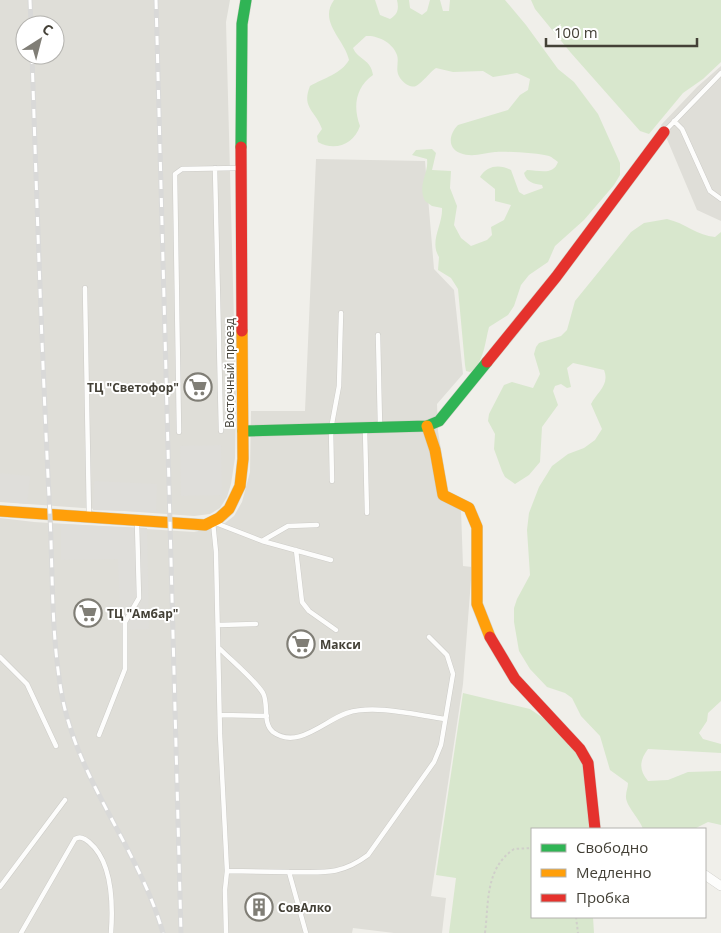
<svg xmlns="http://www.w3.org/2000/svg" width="721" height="933" font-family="'Open Sans',sans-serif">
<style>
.industrial{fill:#dfded8;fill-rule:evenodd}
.green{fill:#d8e7cd}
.parking{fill:#dfdeda}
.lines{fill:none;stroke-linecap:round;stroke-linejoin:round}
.lane-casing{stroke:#cdccc8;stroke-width:5.5}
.street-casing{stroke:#cdccc8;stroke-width:10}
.fast-casing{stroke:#cfcec3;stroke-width:12}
.slow-casing{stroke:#cfcec3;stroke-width:12}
.jam-casing{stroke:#cfcec3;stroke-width:12}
.path{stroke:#d0cfca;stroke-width:2;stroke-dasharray:2.5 2.5;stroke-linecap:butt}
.lane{stroke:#fdfdfc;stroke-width:4.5}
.street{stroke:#fdfdfc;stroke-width:9}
.fast{stroke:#30b455;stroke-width:11}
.slow{stroke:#ff9f0a;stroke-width:11}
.jam{stroke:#e5322d;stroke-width:11}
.rail-casing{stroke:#d9d9d8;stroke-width:5}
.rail{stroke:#fff;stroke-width:3;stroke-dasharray:9;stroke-linecap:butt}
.labels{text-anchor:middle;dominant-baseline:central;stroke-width:4;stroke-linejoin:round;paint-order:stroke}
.street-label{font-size:12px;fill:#444137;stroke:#fff}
.poi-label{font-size:12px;font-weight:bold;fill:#444137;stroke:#fff;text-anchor:start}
</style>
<rect width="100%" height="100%" fill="#f0efea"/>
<path class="industrial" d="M0,0h230l-4,22 10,375 -1,61 -4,26 -4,13 -7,11 -10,6 -16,2 -194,-14zM25,25h30v30h-30z
M721,66v155l-24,-11 -36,-85 36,-38z
M316,159l109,2 9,108 20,21 9,84 -26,30 1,27 11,69 12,10 2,56 9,1 -9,117 -32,212 15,2 -4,35h-48l-41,-5 -1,5h-352v-415l34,4 160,10 27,-6 13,-10 8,-14 8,-30 1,-61h54z"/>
<path class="green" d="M334,0h41l5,15 10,4c8,-5 9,-10 7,-19h12l1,8 12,7 5,-4 3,-11h10l3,11h6l1,-11h55l21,25 32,44 16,13 24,32 22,49v12l-6,10 -30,35 -29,26 -7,16 -19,13 -8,10 -7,21 -6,9 -19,12c-4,15 -5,36 -19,45l-4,-1 -1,-6 -7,-76 -7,-11 -13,-8 1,-13c-10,-16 4,-32 3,-49l-10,-2 -7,-5c-8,-17 4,-27 2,-42l-15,-4 4,-5 16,-1 4,4 -4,17 19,1 -1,17 7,18 -3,19 7,13 10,8 16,-6 5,-5 -1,-8 13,-7 7,-15 -16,-4v-12l-15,-12c7,-12 20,-13 31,-7l8,22 5,3 19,-7 -1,-3c-8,-1 -16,-3 -18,-12l3,-3c12,0 26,6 31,-8 -3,-2 -6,-5 -9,-6 -10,-3 -44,-5 -54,-4 -11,1 -23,6 -35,1 -13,-5 -11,-19 -2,-28l50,-15 12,-15 8,-5 2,-11 -13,-6 -24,4 -10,-6 -30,1 -17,-4c-6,4 -14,15 -20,18 -7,3 -16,-6 -18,-12 -2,-6 1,-13 -1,-19 -4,-12 -19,-20 -31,-19l-13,12c5,12 18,11 20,27 -18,13 -20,32 -13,51 -6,18 -25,26 -42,16l-1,-6 5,-7c-6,-18 -21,-21 -12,-43 14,-8 31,-12 39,-26 -4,-20 -31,-38 -15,-60z
M531,0h190v62l-18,17 -20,14 -34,41 -9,-3 -69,-78 -36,-44z
M667,219c18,4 31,17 48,18l6,-5v469l-13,12 -1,8 -8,12 4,6 18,5v9l-73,-4c-9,12 -9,21 0,32l20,-1 20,-8 33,-1v54l-13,-3 -14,7h-51c-3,-10 -18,-24 -17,-33 0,-5 2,-8 2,-13l-18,-13 -10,-34 -19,-20 -9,-18 -7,-5 -18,-6 -17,-18 -11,-18 -5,-29v-14l3,-9 13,-24 -3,-45 2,-17 10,-26 13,-21 16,-12 16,-6 11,-8 7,-11 -11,-25c6,-12 19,-19 13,-34l-31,-7 -6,5 4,19 -4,1 -6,-4 -6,2 -2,5 5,14 -16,22 -2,35 -11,13 -14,9 -10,-7 -3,-6 -8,-22 1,-15 -7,-13 1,-7 15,-29 8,-3 21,6 7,-14 -6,-20 2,-7 3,-4 22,-7 6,-6 8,-29 56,-69 13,-9z
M463,693l67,16 22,15 26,29 6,14 5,62h-57v88h61l1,16h-145l7,-55 -20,-3z"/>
<path class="parking" d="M221,445l1,50 -41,1 -1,-50z
M0,473l30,3 -3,28 -27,-3z
M94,481l63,3 -1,28 -63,-2z
M61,524l86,4 2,101 -28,1 -3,-71 -57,1z"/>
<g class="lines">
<g class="lane-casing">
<path id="lane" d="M674,121l8,8 28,62 11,8
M665,131l56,-58
M215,168l6,263
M85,288l4,229
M378,335l2,91
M365,429l2,84
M179,432l-4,-258 7,-5 57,-1
M332,481l-1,-52 8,-43 2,-73
M262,541l26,-15 29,-1
M296,550l6,52 7,9 27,19
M219,625l37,-1
M220,649c11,11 35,31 43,44 6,11 -1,30 10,39 25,18 52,-12 74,-19 27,-9 69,2 98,6
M0,657l27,27 29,62
M220,715l47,1
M99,735l26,-66v-47l14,-24 -2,-75
M227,871l62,1 17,61
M289,872c33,0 51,4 79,-17l66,-93 7,-17 12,-71 -6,-19 -18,-18
M0,887l65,-87
M21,933l54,-94c5,-3 9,-1 14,3 24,20 24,63 22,91
M226,933l-1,-43 2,-19 -7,-137 -4,-182 -3,-30 49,19 69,19"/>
</g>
<g class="street-casing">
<path id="street" d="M705,875l16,11"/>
</g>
<g class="fast-casing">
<path id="fast" d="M241,147l1,-123 4,-24
M243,431l184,-5 12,-5 48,-59"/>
</g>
<g class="slow-casing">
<path id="slow" d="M427,426l8,24 8,45 26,13 8,19v77l13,33
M0,511l205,14 14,-7 10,-9 11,-23 3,-27 -1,-128"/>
</g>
<g class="jam-casing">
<path id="jam" d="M241,147l1,184
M487,362l69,-85 108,-145
M490,637l25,42 65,70 8,14 7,66"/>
</g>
<path class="path" d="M576,917l2,16
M485,933c4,-32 0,-64 29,-84l18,-1"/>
<use href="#lane" class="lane"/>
<use href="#street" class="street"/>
<use href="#fast" class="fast"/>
<use href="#slow" class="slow"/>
<use href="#jam" class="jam"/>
<g class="rail-casing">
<path id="rail" d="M30,0l1,25
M156,0l25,933
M32,55c5,154 10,308 18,461 3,61 1,125 13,185 18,84 77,151 100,232"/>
</g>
<use href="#rail" class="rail"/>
</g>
<defs>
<g id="supermarket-ring" transform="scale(1.4375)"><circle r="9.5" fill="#fff" stroke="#807e76" stroke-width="1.5"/><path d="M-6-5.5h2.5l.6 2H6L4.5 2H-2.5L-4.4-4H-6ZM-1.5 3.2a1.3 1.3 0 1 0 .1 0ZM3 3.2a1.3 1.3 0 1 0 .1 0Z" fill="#807e76"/></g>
<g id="building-ring" transform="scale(1.4375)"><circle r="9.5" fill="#fff" stroke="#807e76" stroke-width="1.5"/><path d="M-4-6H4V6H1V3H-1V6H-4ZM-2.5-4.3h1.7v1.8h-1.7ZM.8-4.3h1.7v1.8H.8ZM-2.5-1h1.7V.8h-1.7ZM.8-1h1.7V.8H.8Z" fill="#807e76"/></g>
</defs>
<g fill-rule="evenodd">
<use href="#supermarket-ring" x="198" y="387"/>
<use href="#supermarket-ring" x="88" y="613"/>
<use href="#supermarket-ring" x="301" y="644"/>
<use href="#building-ring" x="259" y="907"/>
</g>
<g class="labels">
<g class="street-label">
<text transform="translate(229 373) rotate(-90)">Восточный проезд</text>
</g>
<g class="poi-label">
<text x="179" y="387" text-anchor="end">ТЦ "Светофор"</text>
<text x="107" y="613">ТЦ "Амбар"</text>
<text x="320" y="644">Макси</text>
<text x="278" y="907">СовАлко</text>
</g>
</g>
<rect x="531" y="828" width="175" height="90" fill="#ffffff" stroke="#b4b3af"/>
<rect x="541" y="844" width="25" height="8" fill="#30b455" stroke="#b4b3af"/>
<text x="576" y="853" font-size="15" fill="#444137">Свободно</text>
<rect x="541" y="869" width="25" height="8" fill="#ff9f0a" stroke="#b4b3af"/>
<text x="576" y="878" font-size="15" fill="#444137">Медленно</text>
<rect x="541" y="894" width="25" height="8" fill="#e5322d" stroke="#b4b3af"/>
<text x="576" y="903" font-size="15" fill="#444137">Пробка</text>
<g transform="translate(40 40) rotate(36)"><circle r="24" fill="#ffffff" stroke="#b4b3af"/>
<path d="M0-4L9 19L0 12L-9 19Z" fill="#807e76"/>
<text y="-8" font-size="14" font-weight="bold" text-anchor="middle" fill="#444137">С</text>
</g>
<path d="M546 38v8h151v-8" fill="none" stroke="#444137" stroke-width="2.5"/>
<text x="554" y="38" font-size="15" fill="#444137" stroke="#ffffff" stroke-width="4" paint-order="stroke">100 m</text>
</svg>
